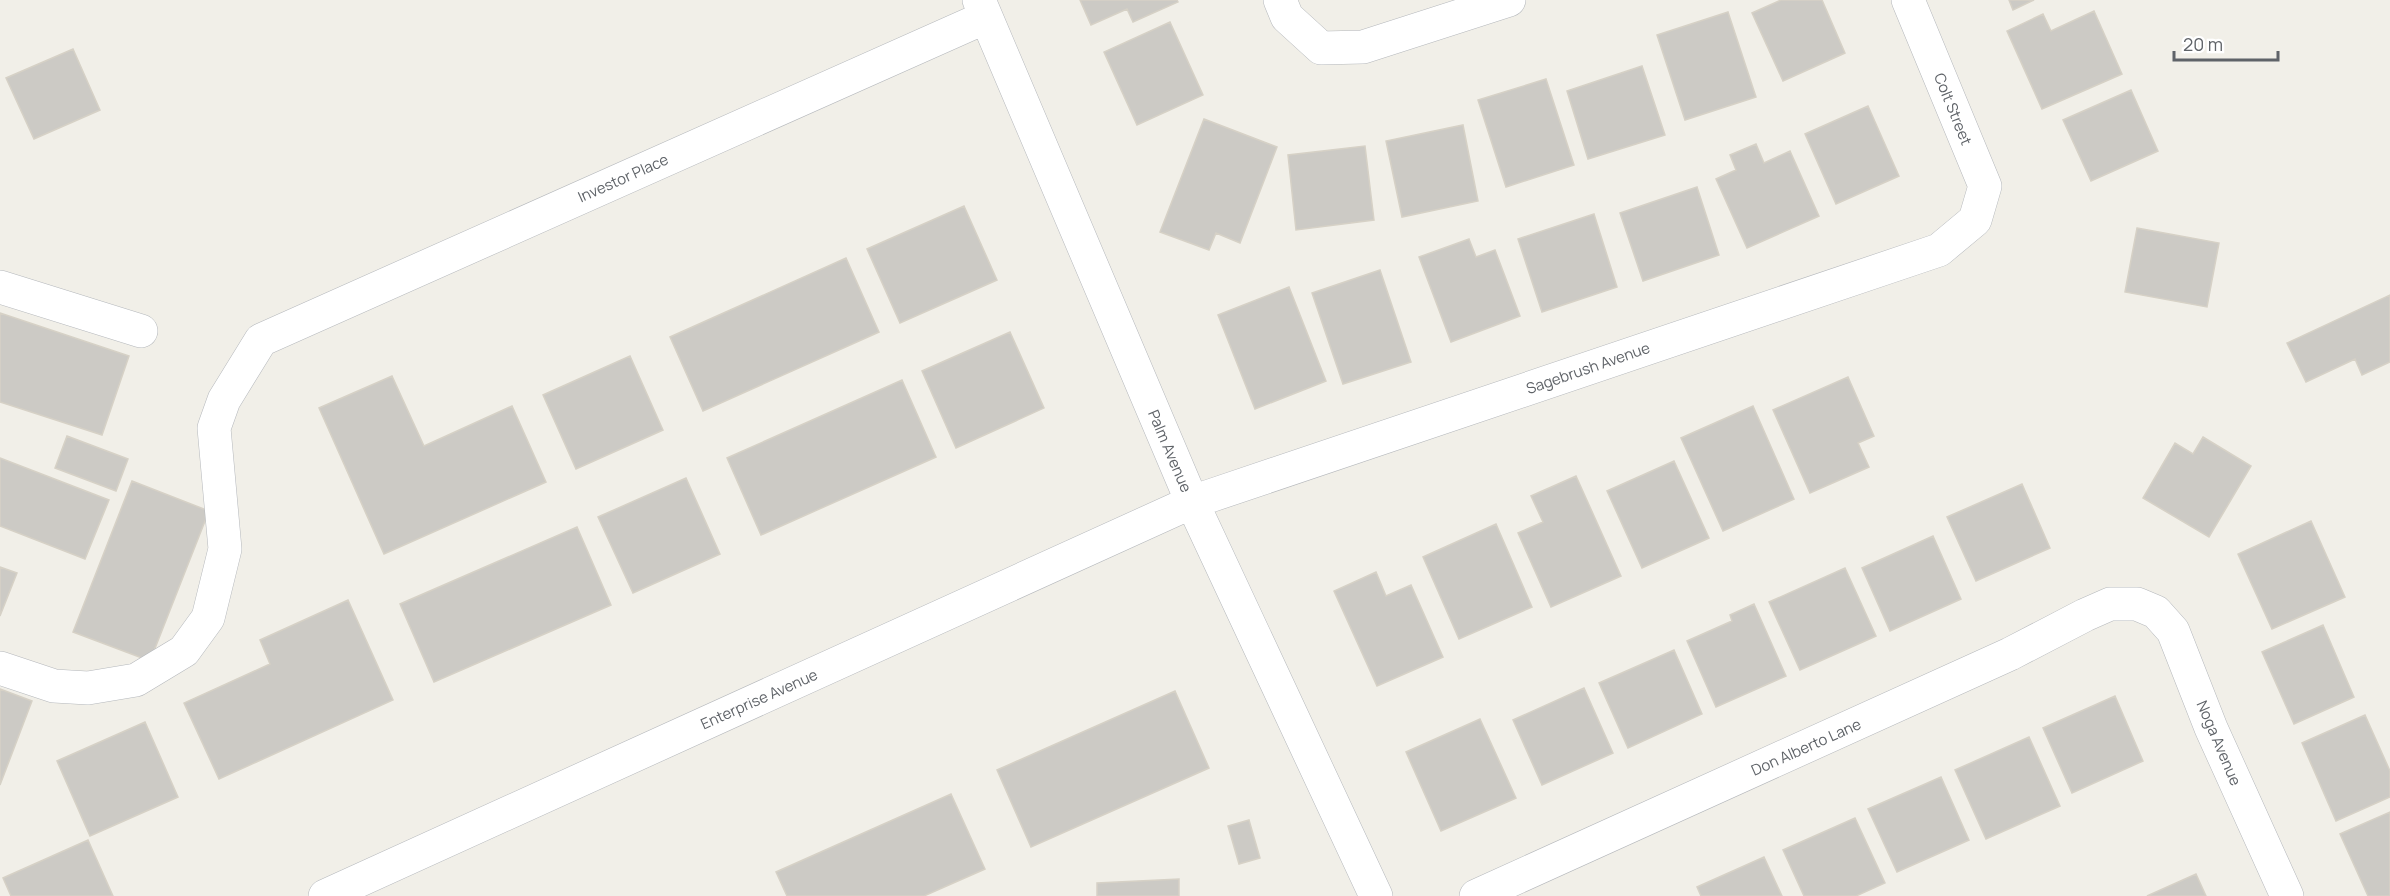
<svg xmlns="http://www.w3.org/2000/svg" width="2390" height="896" font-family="Manrope,sans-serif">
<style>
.building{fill:#cccac5;stroke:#d6d1c6;stroke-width:1.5}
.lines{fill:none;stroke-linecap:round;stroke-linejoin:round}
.minor-casing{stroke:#b5b8bc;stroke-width:34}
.minor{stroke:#fff;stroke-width:33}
.labels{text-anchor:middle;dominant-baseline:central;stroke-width:5;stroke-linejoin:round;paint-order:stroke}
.street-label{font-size:15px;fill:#5f6368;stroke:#fff}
</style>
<rect width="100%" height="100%" fill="#f1efe8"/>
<path class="building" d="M1080,0h97l1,2 -45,20 -6,-13 -36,16z
M1781,0h41l23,53 -62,28 -31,-68z
M2009,0h25l-21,10z
M2094,11l28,63 -80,35 -35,-78 36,-17 8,17z
M1728,12l28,85 -71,23 -28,-85z
M1170,22l33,73 -66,30 -33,-73z
M73,49l27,61 -66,29 -28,-61z
M1642,66l23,69 -77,24 -21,-68z
M1546,79l28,86 -68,22 -28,-87z
M2131,90l27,61 -67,30 -28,-61z
M1868,106l31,70 -63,28 -31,-70z
M1204,119l73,28 -37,96 -24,-10 -7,17 -49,-18z
M1463,125l15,76 -76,16 -16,-76z
M1756,144l8,19 26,-12 29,65 -72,32 -31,-69 20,-9 -6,-15z
M1365,146l9,74 -78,10 -8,-75z
M1697,187l22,68 -76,26 -23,-68z
M964,206l33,74 -97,43 -33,-74z
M1594,214l23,73 -75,25 -24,-73z
M2137,228l82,15 -12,64 -82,-15z
M1469,239l7,18 19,-7 25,66 -69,26 -32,-85z
M846,258l33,74 -176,79 -33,-74z
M1380,270l31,92 -68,22 -31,-91z
M1289,287l37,94 -71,28 -37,-94z
M2390,295v67l-28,13 -7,-16 -49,23 -19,-39z
M0,313l129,43 -27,79 -102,-33z
M1010,332l34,76 -88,40 -34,-77z
M630,356l33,74 -87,39 -33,-74z
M392,376l32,70 88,-40 34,76 -162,72 -65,-146z
M1848,377l26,59 -16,7 11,24 -59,26 -37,-83z
M902,380l34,77 -175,78 -34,-77z
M1753,406l41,93 -71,32 -42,-93z
M67,436l61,23 -12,32 -61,-23z
M2203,437l48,29 -42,71 -66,-39 32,-55 18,11z
M0,458l109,42 -24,59 -85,-33z
M1674,461l35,77 -67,30 -35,-77z
M1576,476l45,100 -70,31 -33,-74 25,-11 -12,-26z
M686,478l34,76 -87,39 -35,-76z
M132,481l77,30 -59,150 -77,-29z
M2022,484l28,64 -74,33 -29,-64z
M2311,521l34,76 -73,32 -34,-75z
M1496,524l36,83 -73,32 -36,-82z
M577,527l34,78 -177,77 -34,-78z
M1933,536l28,63 -71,32 -28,-63z
M0,567l17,6 -17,43z
M1845,568l31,68 -76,34 -31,-68z
M1376,572l10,24 25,-11 32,72 -66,29 -43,-95z
M348,600l45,100 -174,79 -35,-76 86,-39 -10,-24z
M1754,604l32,72 -70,31 -29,-66 45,-20 -2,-6z
M2323,625l31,72 -60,27 -32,-72z
M1674,650l28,64 -74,34 -29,-65z
M1584,688l29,65 -71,32 -29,-65z
M0,689l32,12 -32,84z
M1175,691l34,77 -178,79 -34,-77z
M2115,696l28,65 -71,32 -29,-65z
M2365,715l25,56v26l-54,24 -34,-78z
M1480,719l36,79 -75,33 -35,-79z
M145,722l33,75 -88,39 -33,-75z
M2029,737l31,69 -74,33 -31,-69z
M1941,777l28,63 -72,32 -29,-63z
M951,794l34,75 -61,27h-137l-11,-24z
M2390,812v84h-22l-28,-62z
M1855,818l30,65 -29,13h-52l-21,-46z
M1249,820l11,38 -21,6 -11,-38z
M88,840l25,56h-102l-8,-18z
M1764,857l18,39h-81l-4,-9z
M2196,874l10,22h-59z
M1179,879v17h-82v-13z"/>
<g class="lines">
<g class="minor-casing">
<path id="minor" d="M979,0l213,502 184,394
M1280,0l7,17 34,31 42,-1 146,-47
M0,287l141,44
M0,668l54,18 34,2 48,-8 48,-29 24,-33 17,-69 -11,-121 10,-28 37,-60 725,-323
M325,896l867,-394 747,-252 36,-30 10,-34 -77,-186
M1476,896l534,-242 75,-39 25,-11h27l19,8 17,19 38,97 76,168"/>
</g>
<use href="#minor" class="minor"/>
</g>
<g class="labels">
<g class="street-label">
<text transform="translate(1953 109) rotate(68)">Colt Street</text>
<text transform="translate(623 178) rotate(-24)">Investor Place</text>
<text transform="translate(1588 368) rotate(-19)">Sagebrush Avenue</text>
<text transform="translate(1170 451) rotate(67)">Palm Avenue</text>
<text transform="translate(759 699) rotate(-24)">Enterprise Avenue</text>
<text transform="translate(2219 743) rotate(67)">Noga Avenue</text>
<text transform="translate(1806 747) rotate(-24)">Don Alberto Lane</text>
</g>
</g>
<path d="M2174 51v9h104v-9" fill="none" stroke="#5f6368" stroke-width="3"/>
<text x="2183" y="51" font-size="18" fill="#5f6368" stroke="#ffffff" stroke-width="4.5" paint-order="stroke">20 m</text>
</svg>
